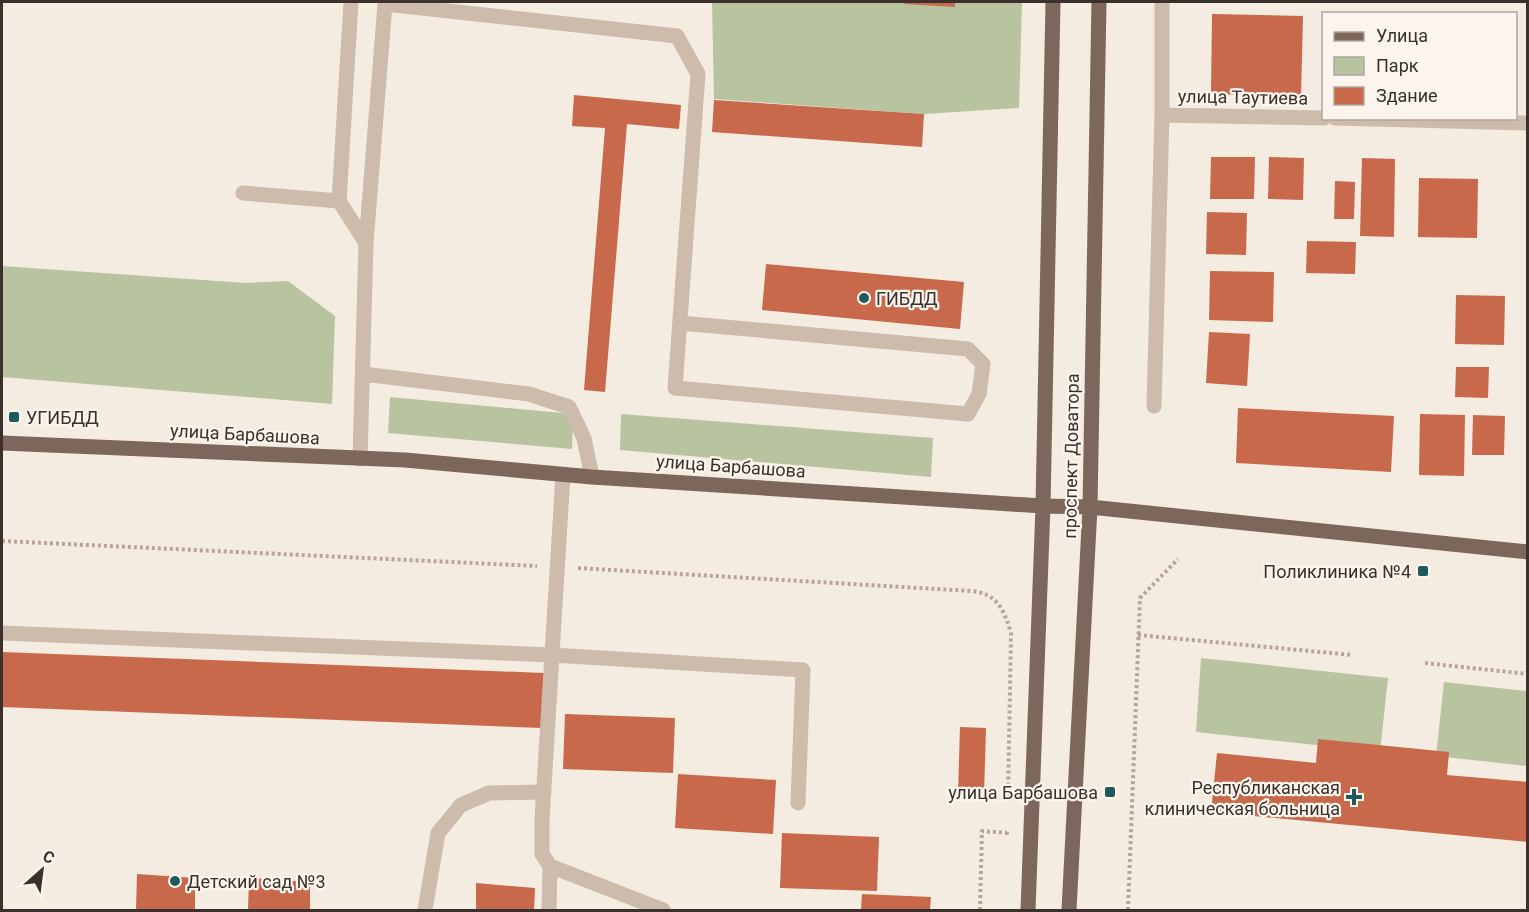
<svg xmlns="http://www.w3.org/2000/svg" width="1529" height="912" font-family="Roboto,sans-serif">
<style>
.green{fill:#b8c4a0}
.building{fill:#c8694b}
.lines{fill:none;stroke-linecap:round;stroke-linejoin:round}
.path{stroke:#b9a596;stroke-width:4;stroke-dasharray:3 3;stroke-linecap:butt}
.minor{stroke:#cdbbac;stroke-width:15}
.major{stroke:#7d675c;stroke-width:15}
.poi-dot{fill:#1f5a5e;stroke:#fbf5ee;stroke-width:2}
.labels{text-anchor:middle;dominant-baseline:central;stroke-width:4.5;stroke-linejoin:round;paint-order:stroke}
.street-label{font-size:18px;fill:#3b302b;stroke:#fbf5ee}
.poi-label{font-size:18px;fill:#3b302b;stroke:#fbf5ee;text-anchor:start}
</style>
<rect width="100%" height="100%" fill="#f4ebe1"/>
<path class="green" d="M712,2h310l-3,106 -95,6 -210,-15z
M2,266l244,17 42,-2 47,35 -3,88 -330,-27z
M390,397l183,17 -1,35 -184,-16z
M621,414l312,24 -2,39 -311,-27z
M1201,658l187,20 -8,74 -184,-20z
M1444,682l83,9v75l-91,-10z"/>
<path class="building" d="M905,2h50v5l-51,-3z
M1212,14l91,2 -2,80 -90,-2z
M574,95l107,10 -2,24 -52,-5 -22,268 -21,-2 21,-262 -33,-2z
M714,100l210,14 -2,33 -210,-15z
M1211,157h44l-1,42h-44z
M1269,157l35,1 -1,42 -35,-1z
M1362,158l33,1 -1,78 -34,-1z
M1419,178l59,1 -1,59 -59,-1z
M1335,181l20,1 -1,37h-20z
M1207,212l40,1 -1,42 -40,-1z
M1307,241l49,1 -1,32 -49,-1z
M766,264l198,18 -4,47 -198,-19z
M1210,271l64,1 -1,50 -64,-2z
M1456,295l49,1 -1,49 -49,-1z
M1209,332l41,2 -3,52 -41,-3z
M1456,367h33l-1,31 -33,-1z
M1238,408l156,8 -3,56 -155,-9z
M1420,414l45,1 -1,61 -45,-1z
M1473,415l32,1 -1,39h-32z
M2,652l542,21 -2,55 -540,-21z
M565,714l110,4 -2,55 -110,-4z
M960,727l26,1 -2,66 -26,-1z
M1318,739l131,13 -2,23 81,7v60l-317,-30 6,-59 99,10z
M678,774l98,6 -3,54 -98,-6z
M782,833l97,4 -2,54 -97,-3z
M137,874l58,4v32h-59z
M249,878l61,4v28h-62z
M476,883l59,5 -1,22h-58z
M862,894l69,3 -1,13h-69z"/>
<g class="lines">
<path class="path" d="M2,541l535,25
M578,568l393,23c26,2 33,19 40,42l-3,168
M1138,635l215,20
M1425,663l103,11
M980,910l2,-79 25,2v-3
M1128,910l12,-312 38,-39"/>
<path class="minor" d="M351,2l-12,199 27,42
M1162,115l162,3
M1335,118l193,5
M243,193l96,8
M363,374l166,20 40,13 15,31 8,39
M1154,406l8,-291v-113
M360,459l6,-216 19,-239 292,32 21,38 -23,314 293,26 11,-20 4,-30 -15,-15 -288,-26
M563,474l-21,345v35l8,12 113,44
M2,633l550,22 251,15 -5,133
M425,910l13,-77 23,-28 28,-12 55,-1
M549,910l1,-44"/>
<path class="major" d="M2,443l403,17 187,17 451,29 47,1 438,45
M1028,910l15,-404 10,-504
M1069,910l21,-403 9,-505"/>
</g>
<g class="poi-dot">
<circle cx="864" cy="298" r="6"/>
<rect x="8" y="411" width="12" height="12" rx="3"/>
<rect x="1417" y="565" width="12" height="12" rx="3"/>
<rect x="1104" y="786" width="12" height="12" rx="3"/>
<path d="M1351 788h6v6h6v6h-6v6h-6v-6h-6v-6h6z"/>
<circle cx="175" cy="881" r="6"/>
</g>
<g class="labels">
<g class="street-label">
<text transform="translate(1243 97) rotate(1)">улица Таутиева</text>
<text transform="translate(245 434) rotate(3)">улица Барбашова</text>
<text transform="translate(1071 456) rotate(-89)">проспект Доватора</text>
<text transform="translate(731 466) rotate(4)">улица Барбашова</text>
</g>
<g class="poi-label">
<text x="876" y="298">ГИБДД</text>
<text x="26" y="417">УГИБДД</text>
<text x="1411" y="571" text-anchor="end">Поликлиника №4</text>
<text x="1340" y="787" text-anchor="end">Республиканская<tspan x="1340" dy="21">клиническая больница</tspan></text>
<text x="1098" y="792" text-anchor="end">улица Барбашова</text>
<text x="187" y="881">Детский сад №3</text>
</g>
</g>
<rect width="1529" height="912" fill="none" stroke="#3b302b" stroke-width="6"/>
<rect x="1322" y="12" width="195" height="108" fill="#fbf5ee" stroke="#aea6a0" stroke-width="1.5"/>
<rect x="1334" y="32" width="30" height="9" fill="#7d675c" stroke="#aea6a0" stroke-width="1.5"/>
<text x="1376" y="42" font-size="18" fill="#3b302b">Улица</text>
<rect x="1334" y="57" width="30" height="18" fill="#b8c4a0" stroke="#aea6a0" stroke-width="1.5"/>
<text x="1376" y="72" font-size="18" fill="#3b302b">Парк</text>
<rect x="1334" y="87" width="30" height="18" fill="#c8694b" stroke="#aea6a0" stroke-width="1.5"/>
<text x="1376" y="102" font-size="18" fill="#3b302b">Здание</text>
<g transform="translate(42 870) rotate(28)" stroke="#fbf5ee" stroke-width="4.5" paint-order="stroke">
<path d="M0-4.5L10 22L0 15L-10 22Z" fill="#3b302b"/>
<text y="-9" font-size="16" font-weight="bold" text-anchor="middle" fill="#3b302b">С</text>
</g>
</svg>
